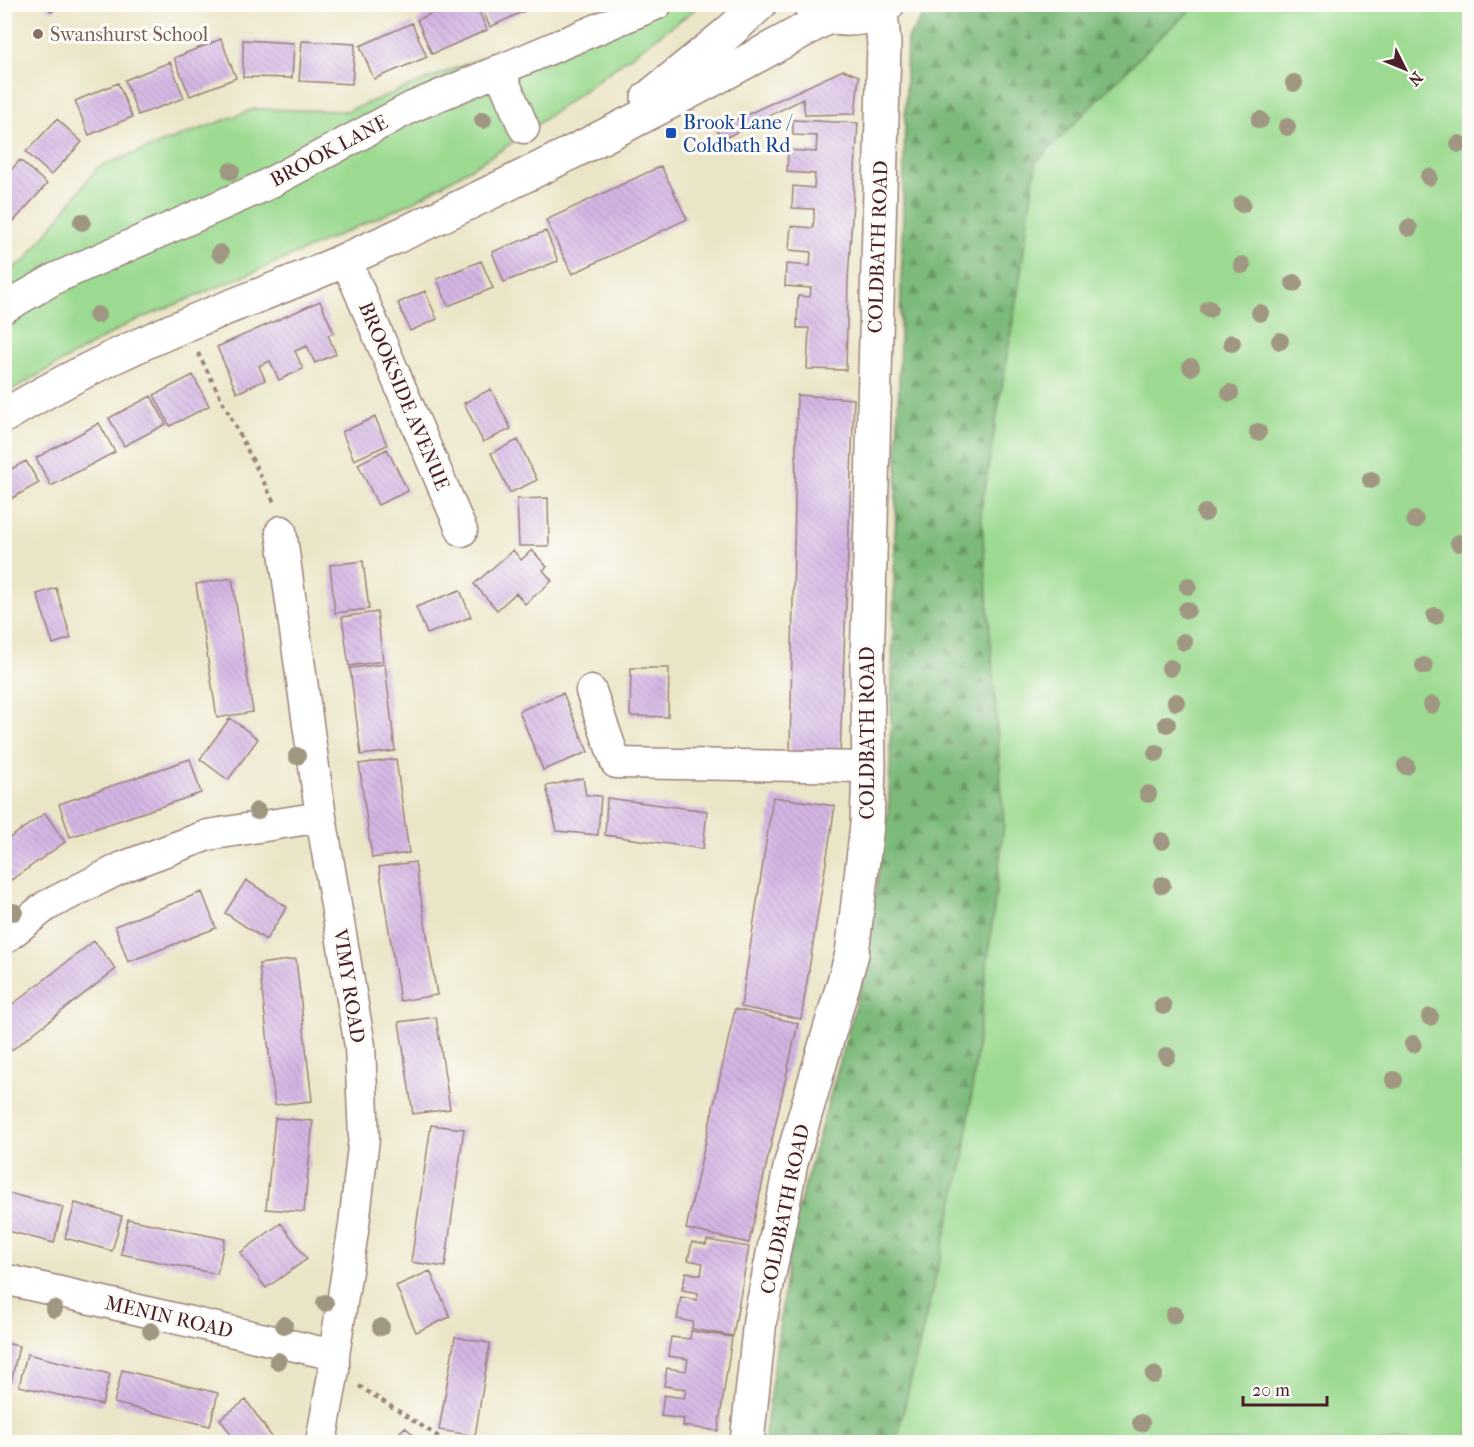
<svg xmlns="http://www.w3.org/2000/svg" width="1474" height="1447" font-family="'IM FELL French Canon',serif">
<style>
.green{fill:#9bda90;stroke:#727c5e;stroke-width:1.5}
.forest{fill:url(#forest-firs);stroke:#636c52;stroke-width:1.5}
.building{fill:url(#building-back-hatch)}
.lines{fill:none;stroke-linecap:round;stroke-linejoin:round}
.minor-casing{stroke:#9a8279;stroke-width:33}
.major-casing{stroke:#9a8279;stroke-width:36}
.path{stroke:#9a8279;stroke-width:4;stroke-dasharray:4.5 4.5;stroke-linecap:butt}
.minor{stroke:#fff;stroke-width:30}
.major{stroke:#fff;stroke-width:33}
.tree{fill:#a09782}
.education-dot{fill:#8d6e63;stroke:#fdfcf7;stroke-width:2}
.transit-dot{fill:#1a4fb4;stroke:#fdfcf7;stroke-width:2}
.labels{text-anchor:middle;dominant-baseline:central;stroke-width:6;stroke-linejoin:round;paint-order:stroke}
.education-label{font-size:20px;fill:#785e54;stroke:#fdfcf7;text-anchor:start}
.transit-label{font-size:20px;fill:#164399;stroke:#fdfcf7;text-anchor:start}
.street-label{font-size:20px;fill:#4a1f2b;stroke:#fdfcf7}
</style>
<defs>
<pattern id="forest-firs" width="22" height="20" patternUnits="userSpaceOnUse" patternTransform="scale(1.5)"><rect width="22" height="20" fill="#7cba7a"/><path d="M5 1l3.5 6h-7zM16 11l3.5 6h-7z" fill="#689764"/></pattern>
<pattern id="building-back-hatch" width="6" height="6" patternUnits="userSpaceOnUse" patternTransform="scale(1.5)"><rect width="6" height="6" fill="#d4b6e4"/><path d="M-1 5l2 2M0 0l6 6M5-1l2 2" fill="none" stroke="#b89cc4"/></pattern>
</defs>
<rect width="100%" height="100%" fill="#fdfcf7"/>
<filter id="ink" filterUnits="userSpaceOnUse"><feTurbulence type="fractalNoise" baseFrequency=".0167" numOctaves="2"/><feDisplacementMap in="SourceGraphic" scale="12" xChannelSelector="R" yChannelSelector="G"/><feConvolveMatrix kernelMatrix="1 2 1 2 8 2 1 2 1" color-interpolation-filters="sRGB"/></filter>
<filter id="wash" filterUnits="userSpaceOnUse"><feTurbulence type="fractalNoise" baseFrequency=".008" numOctaves="4" result="noise"/><feDisplacementMap in="SourceGraphic" scale="24" xChannelSelector="R" yChannelSelector="G"/><feGaussianBlur stdDeviation="1.35" result="paint"/><feColorMatrix in="noise" values="0 0 0 0 0 0 0 0 0 0 0 0 0 0 0 0 0 1.4 0 .05"/><feComposite in="paint" operator="in"/></filter>
<g filter="url(#wash)">
<rect width="100%" height="100%" fill="#ebe5c7"/>
<path class="green" d="M616,5h85l-198,144 -88,52 -137,61 -150,62 -123,70v-122l20,-11 73,-94 156,-58 93,2z
M941,5h528v1437h-705l28,-211 70,-248 27,-181 18,-763 20,-28z"/>
<path class="forest" d="M941,5h256l-37,32 -124,125 -17,123 -38,225 23,314 -40,334 -68,284h-132l28,-211 70,-248 27,-181 18,-763 20,-28z"/>
<g id="blocks">
<path class="building" d="M42,4h16l-6,8z
M453,4h23l11,26 -55,24 -15,-34z
M480,4h59l-49,23z
M412,23l15,34 -53,22 -14,-33z
M221,39l15,39 -46,18 -16,-38z
M243,40l51,3 -2,35 -49,-1z
M302,41l53,3 -3,40 -53,-3z
M170,62l14,36 -46,17 -13,-35z
M843,70l16,6 -4,38 -50,1 -2,-16 -80,40 -7,-10z
M118,83l14,34 -43,18 -14,-34z
M57,119l25,23 -31,33 -25,-23z
M793,120l65,3 -10,157 -2,90 -39,-1 2,-41h-12l1,-32 12,1 1,-9 -26,-2 1,-22 24,2 1,-14 -22,-2 2,-24 22,2 1,-10v-9l-22,-1 1,-22 21,2 1,-14 -28,-2 1,-22 28,2 1,-16 -24,-1z
M20,160l27,24 -33,37 -10,-8v-35z
M661,166l26,53 -115,55 -26,-54z
M546,231l12,30 -54,21 -12,-30z
M481,261l12,27 -45,18 -11,-27z
M425,291l12,28 -27,12 -12,-28z
M320,301l14,32 -6,2 8,19 -21,9 -8,-17 -12,5 8,18 -24,11 -9,-19 -11,5 6,14 -28,13 -20,-46z
M193,375l16,31 -39,20 -16,-31z
M491,389l20,40 -28,13 -19,-39z
M797,395l57,4 -14,356 -50,-1z
M151,396l15,28 -42,22 -15,-28z
M375,417l12,28 -33,15 -12,-28z
M99,423l16,29 -64,34 -15,-28z
M518,440l19,40 -27,13 -19,-40z
M387,449l21,42 -30,14 -20,-41z
M26,461l13,22 -32,18 -3,-4v-24z
M548,498l1,48h-30l-2,-47z
M513,550l8,10 11,-10 15,17 -4,3 9,11 -27,23 -9,-11 -19,17 -23,-26z
M363,561l6,48 -34,4 -5,-48z
M232,578l21,134 -36,6 -21,-134z
M56,588l15,50 -18,6 -16,-50z
M460,590l11,27 -44,17 -11,-27z
M377,612l6,49 -34,5 -7,-49z
M385,664l10,87 -34,4 -11,-87z
M631,668h38l-1,49 -38,-1z
M563,693l25,59 -45,18 -24,-59z
M230,718l28,21 -30,41 -28,-21z
M190,759l11,34 -131,44 -11,-33z
M396,759l13,94 -37,5 -13,-94z
M583,778l3,17 15,1 -3,39 -41,-4 -11,-45z
M773,797l62,9 -34,213 -60,-12z
M607,798l100,13 -4,38 -98,-14z
M45,813l20,29 -61,43v-43z
M415,862l22,133 -37,6 -21,-134z
M246,880l41,27 -21,33 -41,-27z
M202,892l14,36 -88,34 -13,-36z
M94,941l22,28 -108,84 -4,-6v-36z
M296,959l16,142 -37,4 -16,-141z
M735,1009l63,14 -49,220 -63,-14z
M436,1017l14,92 -37,5 -14,-92z
M275,1118l38,3 -9,91 -38,-3z
M431,1125l33,4 -19,138 -34,-5z
M4,1192l59,15 -9,36 -50,-13z
M75,1203l47,13 -10,35 -47,-13z
M128,1219l97,20 -8,35 -96,-20z
M281,1223l26,36 -41,29 -26,-35z
M707,1240l42,7 -16,89 -41,-7 1,-7 -16,-3 4,-22 16,3 1,-7 -16,-3 4,-18 15,3 1,-7 1,-5 -15,-3 4,-18 14,3z
M430,1271l20,46 -34,15 -20,-46z
M691,1331l41,6 -14,94 -35,-5 1,-7 -23,-3 3,-21 20,3 2,-7v-2l-22,-3 3,-18 19,3 2,-12 -20,-3 3,-19 19,2z
M455,1337l35,6 -15,93 -36,-6z
M5,1343l14,3 -8,37 -6,-1z
M27,1354l83,20 -8,31 -83,-19z
M122,1370l96,23 -8,33 -96,-23z
M246,1400l28,40 -4,2h-34l-16,-23z
M405,1427l16,15h-31z"/>
</g>
</g>
<g filter="url(#ink)">
<use href="#blocks" fill-opacity="0" stroke="#9a8279" stroke-width="1.5"/>
<g class="lines">
<g class="minor-casing">
<path id="minor" d="M499,70l25,58
M346,260l116,271
M4,308l52,-30 206,-91 150,-80 245,-103
M281,531l40,286 39,229 4,92 -10,87 -20,130v15l-13,72
M591,691l25,72 253,4
M4,939l42,-33 77,-39 85,-32 113,-18
M4,1279l330,76"/>
</g>
<g class="major-casing">
<path id="major" d="M810,5c20,20 58,18 78,-1
M648,98l80,-65 32,-29
M4,416c58,-35 119,-65 181,-91 54,-23 109,-42 162,-66 164,-73 324,-155 481,-242
M747,1442l13,-122 31,-157 61,-209 15,-129 2,-58 -2,-100 17,-623 -3,-33"/>
</g>
<path class="path" d="M198,353l77,151
M359,1386l88,56"/>
<use href="#minor" class="minor"/>
<use href="#major" class="major"/>
</g>
<g class="tree">
<circle cx="1294" cy="83" r="9"/>
<circle cx="483" cy="120" r="9"/>
<circle cx="1260" cy="120" r="9"/>
<circle cx="1287" cy="127" r="9"/>
<circle cx="1459" cy="144" r="9"/>
<circle cx="231" cy="171" r="9"/>
<circle cx="1429" cy="177" r="9"/>
<circle cx="1242" cy="204" r="9"/>
<circle cx="82" cy="222" r="9"/>
<circle cx="1409" cy="228" r="9"/>
<circle cx="220" cy="253" r="9"/>
<circle cx="1242" cy="265" r="9"/>
<circle cx="1294" cy="283" r="9"/>
<circle cx="1209" cy="309" r="9"/>
<circle cx="1260" cy="313" r="9"/>
<circle cx="97" cy="315" r="9"/>
<circle cx="1280" cy="341" r="9"/>
<circle cx="1232" cy="343" r="9"/>
<circle cx="1191" cy="367" r="9"/>
<circle cx="1230" cy="393" r="9"/>
<circle cx="1258" cy="432" r="9"/>
<circle cx="1371" cy="480" r="9"/>
<circle cx="1205" cy="513" r="9"/>
<circle cx="1415" cy="520" r="9"/>
<circle cx="1459" cy="543" r="9"/>
<circle cx="1188" cy="586" r="9"/>
<circle cx="1187" cy="610" r="9"/>
<circle cx="1435" cy="616" r="9"/>
<circle cx="1184" cy="642" r="9"/>
<circle cx="1424" cy="666" r="9"/>
<circle cx="1170" cy="668" r="9"/>
<circle cx="1176" cy="702" r="9"/>
<circle cx="1432" cy="705" r="9"/>
<circle cx="1167" cy="724" r="9"/>
<circle cx="1156" cy="753" r="9"/>
<circle cx="297" cy="756" r="9"/>
<circle cx="1406" cy="766" r="9"/>
<circle cx="1148" cy="794" r="9"/>
<circle cx="257" cy="811" r="9"/>
<circle cx="1162" cy="841" r="9"/>
<circle cx="1162" cy="885" r="9"/>
<circle cx="14" cy="912" r="9"/>
<circle cx="1163" cy="1006" r="9"/>
<circle cx="1430" cy="1017" r="9"/>
<circle cx="1413" cy="1044" r="9"/>
<circle cx="1167" cy="1056" r="9"/>
<circle cx="1394" cy="1080" r="9"/>
<circle cx="325" cy="1303" r="9"/>
<circle cx="54" cy="1309" r="9"/>
<circle cx="1174" cy="1315" r="9"/>
<circle cx="284" cy="1325" r="9"/>
<circle cx="381" cy="1327" r="9"/>
<circle cx="151" cy="1331" r="9"/>
<circle cx="278" cy="1361" r="9"/>
<circle cx="1154" cy="1375" r="9"/>
<circle cx="1141" cy="1423" r="9"/>
</g>
</g>
<circle class="education-dot" cx="38" cy="34" r="6"/>
<rect class="transit-dot" x="665" y="127" width="12" height="12" rx="3"/>
<g class="labels">
<g class="education-label">
<text x="50" y="34">Swanshurst School</text>
</g>
<g class="transit-label">
<text x="683" y="122">Brook Lane /<tspan x="683" dy="23">Coldbath Rd</tspan></text>
</g>
<g class="street-label">
<text transform="translate(329 151) rotate(-28)">BROOK LANE</text>
<text transform="translate(878 247) rotate(-88)">COLDBATH ROAD</text>
<text transform="translate(404 396) rotate(67)">BROOKSIDE AVENUE</text>
<text transform="translate(867 733) rotate(-90)">COLDBATH ROAD</text>
<text transform="translate(349 986) rotate(81)">VIMY ROAD</text>
<text transform="translate(785 1209) rotate(-78)">COLDBATH ROAD</text>
<text transform="translate(169 1317) rotate(13)">MENIN ROAD</text>
</g>
</g>
<rect width="1474" height="1447" fill="none" stroke="#fdfcf7" stroke-width="24"/>
<g transform="translate(1405 69) rotate(133)" stroke="#fdfcf7" stroke-width="4.5" paint-order="stroke">
<path d="M0-4.5L10 22L0 15L-10 22Z" fill="#4a1f2b"/>
<text y="-9" font-size="16" font-weight="bold" text-anchor="middle" fill="#4a1f2b">N</text>
</g>
<path d="M1243 1396v9h84v-9" fill="none" stroke="#4a1f2b" stroke-width="3"/>
<text x="1252" y="1396" font-size="18" fill="#4a1f2b" stroke="#fdfcf7" stroke-width="4.5" paint-order="stroke">20 m</text>
</svg>
